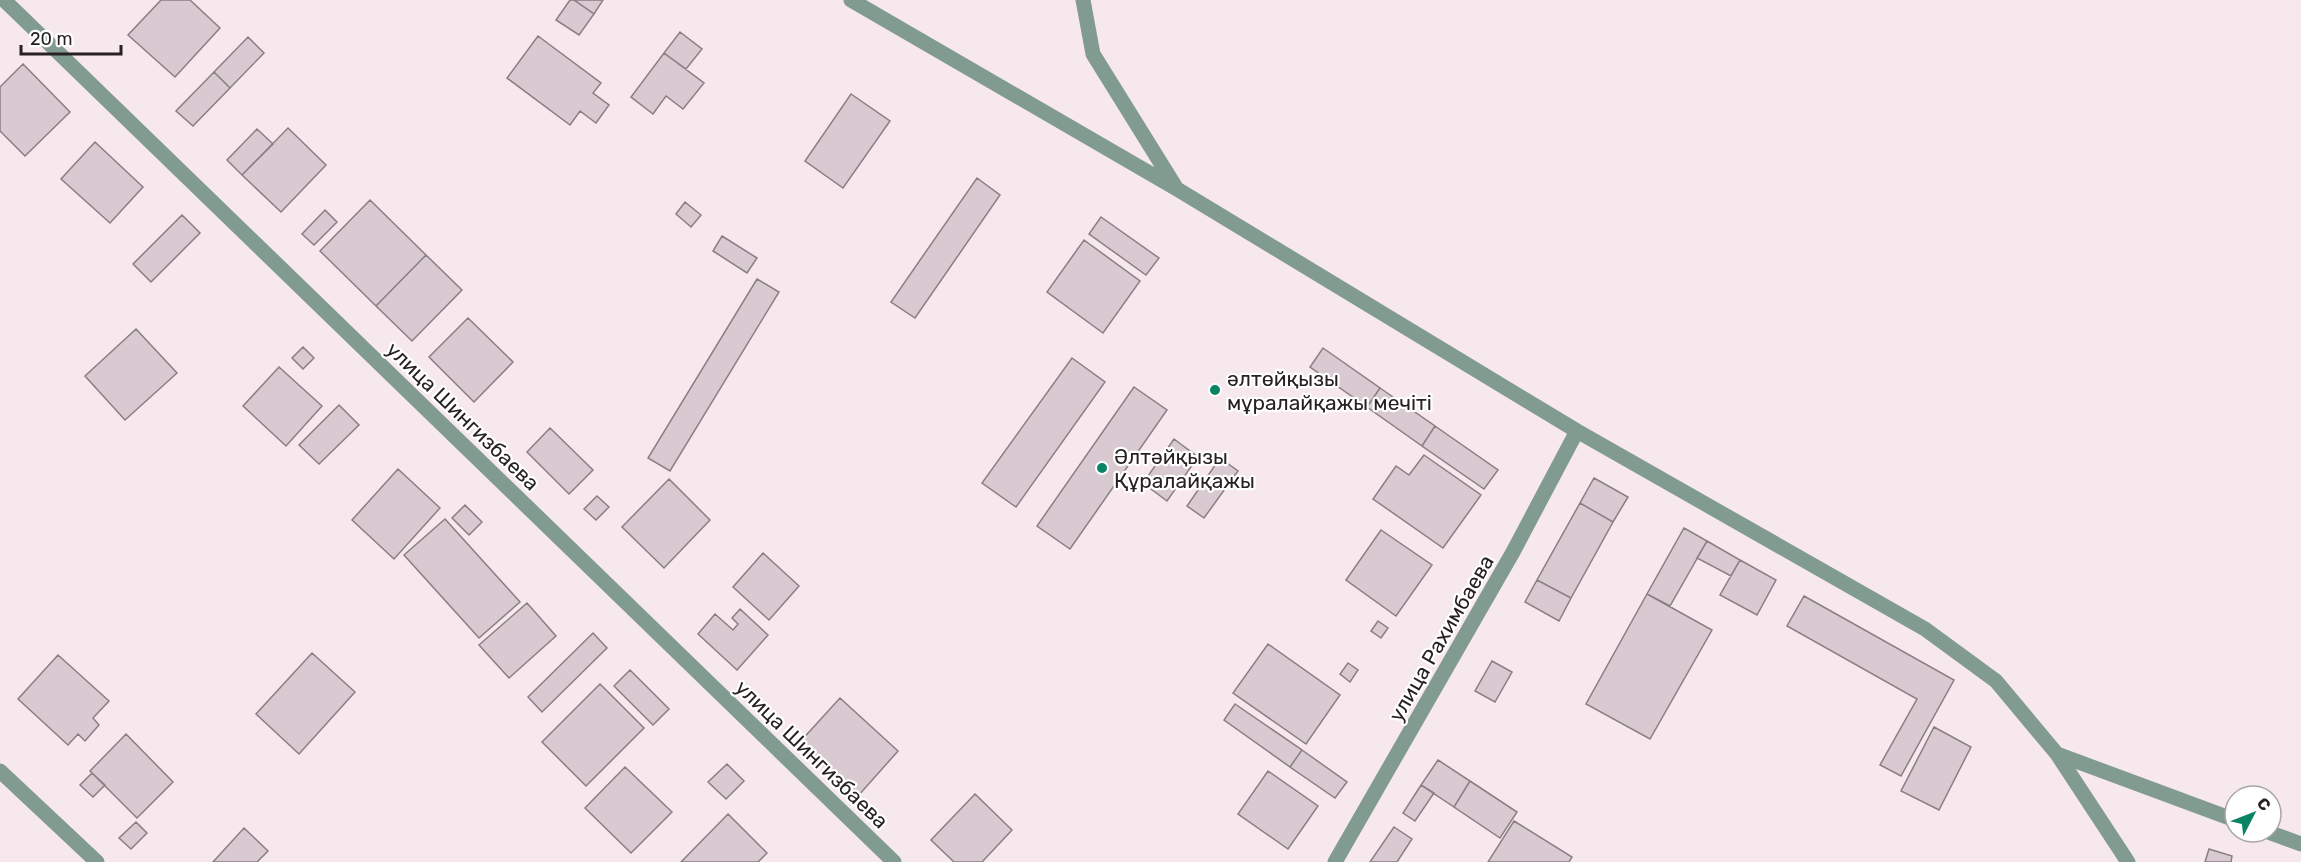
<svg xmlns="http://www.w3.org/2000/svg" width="2301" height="862" font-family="Rubik,sans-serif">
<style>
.building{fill:#d8cad0;stroke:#8a7e83;stroke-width:1.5}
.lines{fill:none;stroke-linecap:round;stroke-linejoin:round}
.street{stroke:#819b90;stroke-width:15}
.poi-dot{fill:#098464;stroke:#fff;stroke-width:2}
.labels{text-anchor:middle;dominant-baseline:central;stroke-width:4.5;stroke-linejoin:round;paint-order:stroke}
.poi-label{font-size:21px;fill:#272123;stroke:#fff;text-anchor:start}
.street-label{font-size:21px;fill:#272123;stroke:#fff}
</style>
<rect width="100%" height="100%" fill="#f7e8ee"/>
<path class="building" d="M161,0h29l30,28 -45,49 -47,-42z
M570,0h4l20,14 -15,21 -23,-15z
M574,0h29l-9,14z
M680,32l22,17 -16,20 -22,-16z
M538,36l63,47 -8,10 16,12 -13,18 -16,-12 -10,14 -63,-47z
M248,37l16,16 -34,35 -16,-16z
M664,53l40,30 -21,26 -17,-13 -13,18 -22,-17z
M23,64l47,48 -45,44 -25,-25v-44z
M214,72l16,16 -37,38 -17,-15z
M851,94l39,27 -47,67 -38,-27z
M288,128l38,37 -45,47 -39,-37z
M257,129l16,15 -31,31 -15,-15z
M95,142l48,45 -33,36 -49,-44z
M977,178l23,17 -85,123 -24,-16z
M370,200l56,55 -50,51 -56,-55z
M685,202l16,13 -10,12 -15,-13z
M325,210l12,12 -23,23 -12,-11z
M182,215l18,18 -49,49 -18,-18z
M1101,217l58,41 -13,17 -57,-41z
M722,236l35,22 -10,15 -34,-22z
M1084,240l56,41 -37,52 -56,-41z
M426,255l36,35 -50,51 -36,-35z
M757,279l22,13 -109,179 -22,-13z
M468,318l45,44 -39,40 -45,-45z
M136,329l41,44 -52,47 -40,-44z
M303,347l11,11 -11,11 -11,-11z
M1323,348l57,40 -13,19 -57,-40z
M1072,358l33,24 -89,125 -34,-24z
M279,367l43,39 -36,40 -43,-40z
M1134,387l33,23 -97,139 -33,-23z
M1380,388l55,38 -13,20 -55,-39z
M339,405l20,20 -40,39 -20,-19z
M1435,426l63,44 -14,19 -62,-43z
M550,428l43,42 -24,24 -42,-42z
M1174,439l24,18 -31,44 -24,-18z
M1424,455l57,40 -38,53 -70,-49 23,-33 13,9z
M1220,458l18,13 -34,47 -17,-12z
M398,469l42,39 -46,51 -42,-39z
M1594,478l34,19 -15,25 -33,-19z
M669,479l41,41 -46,48 -42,-41z
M597,496l12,11 -13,13 -12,-11z
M1580,503l33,19 -42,76 -34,-18z
M465,505l17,17 -13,13 -17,-17z
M445,519l75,83 -41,36 -75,-83z
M1684,528l23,13 -37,65 -23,-12z
M1381,530l51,35 -36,51 -50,-36z
M1707,541l33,19 -9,16 -34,-18z
M763,553l36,33 -30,34 -36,-33z
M1740,560l36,20 -19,35 -37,-20z
M1537,580l34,18 -12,23 -34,-19z
M1647,594l65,36 -62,109 -64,-35z
M1804,596l150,84 -53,96 -21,-11 37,-66 -130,-73z
M527,603l29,33 -47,42 -30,-33z
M740,609l28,26 -31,35 -39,-36 17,-20 18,16 5,-6 -6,-6z
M1378,621l10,7 -7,10 -10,-7z
M593,633l14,15 -65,64 -14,-15z
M1268,644l72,51 -34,49 -73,-51z
M312,653l43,39 -56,62 -43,-40z
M58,655l51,46 -16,17 6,7 -14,16 -7,-7 -10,11 -50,-46z
M1492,661l20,11 -17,30 -20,-11z
M1348,663l10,7 -8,12 -10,-8z
M630,670l39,39 -16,16 -39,-39z
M600,684l44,44 -58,58 -44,-44z
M840,698l58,53 -40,45 -59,-53z
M1235,704l67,46 -12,17 -66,-47z
M1934,727l37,20 -32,63 -38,-19z
M126,734l47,48 -36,36 -47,-47z
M1302,750l45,32 -12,16 -45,-31z
M1438,760l32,21 -16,26 -33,-22z
M727,764l17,17 -18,18 -18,-17z
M625,767l47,45 -41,41 -46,-45z
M1268,771l50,35 -30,43 -50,-35z
M92,773l13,12 -12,12 -13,-12z
M1470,781l47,31 -17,26 -46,-31z
M1421,785l13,8 -19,28 -12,-8z
M975,794l37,36 -30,32h-28l-23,-22z
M728,814l39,39 -9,9h-77z
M1514,821l58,36 -3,5h-81z
M136,822l11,11 -16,16 -12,-11z
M1394,827l18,12 -15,23h-27z
M244,828l24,23 -11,11h-44z
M2209,849l23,7 -1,6h-26z"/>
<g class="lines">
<path class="street" d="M4,0l890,862
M851,0l326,189 400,242 348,198 71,52 61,73 178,66
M1083,0l10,54 82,132
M2057,754l71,108
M0,771l97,91
M2268,832l33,12
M1335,862l178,-310 64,-121"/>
</g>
<g class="poi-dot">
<circle cx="1215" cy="390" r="6"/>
<circle cx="1102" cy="468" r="6"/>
</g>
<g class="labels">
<g class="poi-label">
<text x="1227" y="378">әлтөйқызы<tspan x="1227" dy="24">мұралайқажы мечіті</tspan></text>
<text x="1114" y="456">Әлтәйқызы<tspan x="1114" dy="24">Құралайқажы</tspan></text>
</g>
<g class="street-label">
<text transform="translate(463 416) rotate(44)">улица Шингизбаева</text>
<text transform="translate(1441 638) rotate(-60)">улица Рахимбаева</text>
<text transform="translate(812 754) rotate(44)">улица Шингизбаева</text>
</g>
</g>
<g transform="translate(2253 814) rotate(48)"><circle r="28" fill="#ffffff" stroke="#a9a6a7" stroke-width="1.5"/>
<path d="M0-4.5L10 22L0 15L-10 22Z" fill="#098464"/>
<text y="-9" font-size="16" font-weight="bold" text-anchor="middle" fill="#272123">С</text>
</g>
<path d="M21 45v9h100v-9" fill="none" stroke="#272123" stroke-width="3"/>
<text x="30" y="45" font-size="18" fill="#272123" stroke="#ffffff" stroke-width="4.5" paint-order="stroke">20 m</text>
</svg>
